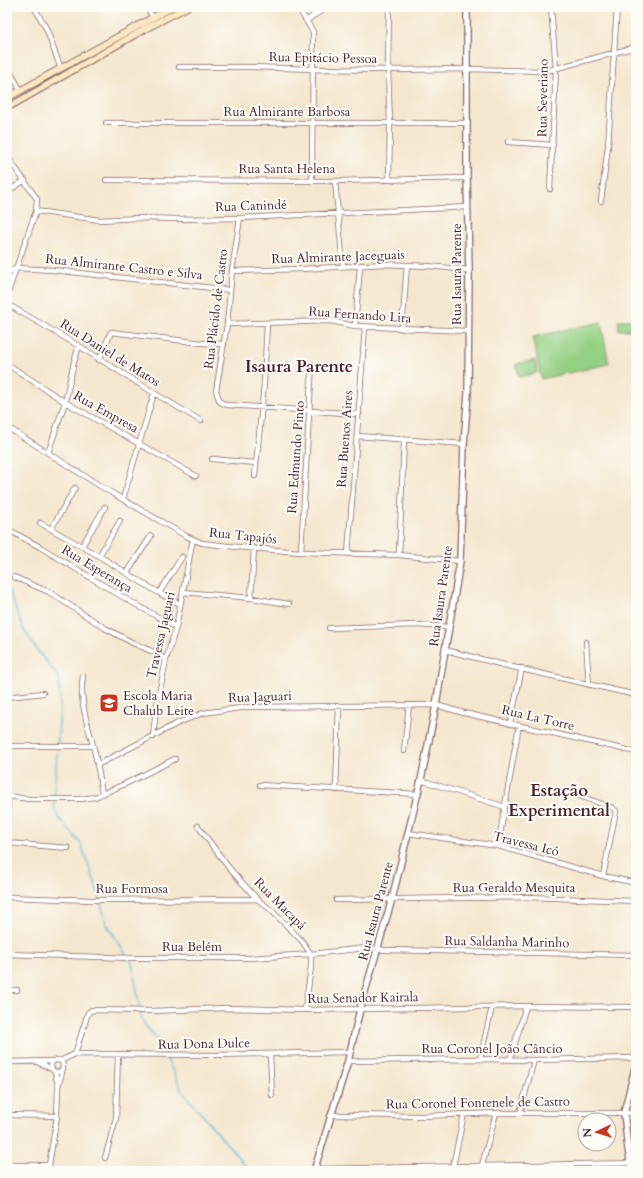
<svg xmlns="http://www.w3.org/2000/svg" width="643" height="1178" font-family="Cardo,serif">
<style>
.green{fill:#94d084;stroke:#6f7858}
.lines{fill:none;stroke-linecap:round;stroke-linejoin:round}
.stream{stroke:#5cbbda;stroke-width:1.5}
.minor-casing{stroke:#866564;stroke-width:6}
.tertiary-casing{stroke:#866564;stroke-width:8}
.secondary-casing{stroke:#866564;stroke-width:8}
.minor{stroke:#fff;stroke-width:4.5}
.tertiary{stroke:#fff;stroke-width:5.5}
.secondary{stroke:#fae7c3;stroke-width:6}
.labels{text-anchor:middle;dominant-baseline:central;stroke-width:4;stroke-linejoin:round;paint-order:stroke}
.street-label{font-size:13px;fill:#4a1f2b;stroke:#fdfcf7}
.poi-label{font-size:13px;fill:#4a1f2b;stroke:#fdfcf7;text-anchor:start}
.district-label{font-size:17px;font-weight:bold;fill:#4a1f2b;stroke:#fdfcf7}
</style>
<rect width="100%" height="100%" fill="#fdfcf7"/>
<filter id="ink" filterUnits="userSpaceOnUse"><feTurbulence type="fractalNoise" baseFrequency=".025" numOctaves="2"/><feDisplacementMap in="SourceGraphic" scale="8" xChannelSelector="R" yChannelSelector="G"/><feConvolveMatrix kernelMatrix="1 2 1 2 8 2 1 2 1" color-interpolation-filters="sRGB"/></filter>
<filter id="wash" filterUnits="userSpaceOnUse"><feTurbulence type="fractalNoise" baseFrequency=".012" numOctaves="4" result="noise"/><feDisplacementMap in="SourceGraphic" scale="16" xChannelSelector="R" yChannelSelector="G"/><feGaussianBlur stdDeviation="0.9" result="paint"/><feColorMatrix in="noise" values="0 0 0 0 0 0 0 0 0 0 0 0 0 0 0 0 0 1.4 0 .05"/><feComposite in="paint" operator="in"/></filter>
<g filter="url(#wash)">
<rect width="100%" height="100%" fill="#f4e7cf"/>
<path class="green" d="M618,320h14l2,10h-15z
M601,322l8,42 -68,15 -8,-42z
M535,360l2,13 -18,4 -3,-13z"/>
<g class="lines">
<path class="stream" d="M7,587l17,43 13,20 22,28 1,30 -6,89
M54,801v5l4,11 23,27 17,47 8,32 21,33
M129,959l3,3 9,54 4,10 9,9 7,11 21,45 68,80"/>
</g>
</g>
<g filter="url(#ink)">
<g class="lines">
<g class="minor-casing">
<path id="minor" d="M34,7l12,21 15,41
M146,7l7,10
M298,7l15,25 -1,149
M389,7l-1,63 2,53 -1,57
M307,20l20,-13
M7,66l14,25
M179,67h71l64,2 74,1 79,-1 79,2 90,-24
M106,123h361
M508,142l45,3
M7,156l30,43 -1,12 -29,84
M106,180l229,1 132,-3
M335,181l8,85
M550,189l6,-120 -5,-62
M7,192l18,-12
M601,201l7,-55 9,-139
M36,211l64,9 38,-2 39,1 63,-1 228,-11
M240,218l-8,53 -5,53 -11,67 4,11 7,3 132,9
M232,271l71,-2 80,-5 45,2 41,4
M7,273l9,-5 37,2 177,20
M7,304l72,42 75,47 47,28
M227,324l104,-3 24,5 113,5
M355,326l5,-59
M402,329l5,-64
M99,360l12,-28 91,11 22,1
M7,364l58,38 131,74
M7,427l98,62 81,47 16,7 35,4 64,5 98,3 61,6
M357,436l107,8
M48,453l17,-51 9,-40 5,-16
M212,459l44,4
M255,476l9,-92 3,-61
M123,499l31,-106
M40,523l59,33 60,37 21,11
M7,529l33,18 86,52 50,28
M51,529l24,-41
M82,546l23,-39
M301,552l11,-188
M348,554l17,-227
M399,555l5,-115
M99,556l21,-35
M127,573l24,-37
M14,577l35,15 56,36 30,16 21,9 10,7
M183,592l68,6 38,6
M159,593l23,-36
M251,598l3,-50
M329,628l88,-3 32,2
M586,642l3,43
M445,650l63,16 128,29
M83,676c-4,24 4,46 10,69 4,17 7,33 9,49
M7,697l36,-4
M510,724l12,-56
M153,737l3,-28 10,-49 10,-33 17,-88
M7,746h86
M404,751l5,-46
M97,765l81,-42 25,-10 45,-6 188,-2 28,8 172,39
M421,780l84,27
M260,785l157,9
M336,790l3,-84
M577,795l36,13 3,3 -13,65
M7,796l22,3h51l15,-2 30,-13 50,-25
M198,826l31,42 28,31 14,11 31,31 9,13v13l-6,43
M7,830l1,-34
M408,833l90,13 105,30 33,7
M7,843l61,5
M498,846l21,-121
M7,897l85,3 165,-1
M336,900l192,-3 108,4
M7,944v10
M7,954l125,4h118l61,-4 55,-6 19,2 251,5
M7,990h10
M75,1054l13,-41 3,-3 60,1 76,-3 78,2 221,-4 110,1
M270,1054l2,41
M480,1059l12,-52
M510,1060l16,-54
M51 1066a6 6 0 1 1 12 0a6 6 0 1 1-12 0Z
M60,1061l15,-7 141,1 133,-3
M348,1061l132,-2 54,1 102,-2
M7,1062l47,-1
M39,1063l13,6
M55,1072l3,14
M520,1113l14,-53
M7,1115l50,1
M331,1115l91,1 74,-3h140
M105,1158l11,-40 2,-64
M7,1165h42
M315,1169l321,-6
M48,1171l9,-55 1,-29 5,-18
M452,1171l12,-57
M482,1171v-6l14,-52"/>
</g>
<g class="tertiary-casing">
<path id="tertiary" d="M314,1171l34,-110 12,-52 32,-110 29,-119 15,-75 9,-55 11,-64 4,-25 4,-117 4,-51 1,-123 -2,-92v-171
M632,1171l-4,-22 -4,-36 12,-49"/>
</g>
<g class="secondary-casing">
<path id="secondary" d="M7,98l165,-91
M7,108l138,-79 42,-22"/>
</g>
<use href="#minor" class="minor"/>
<use href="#tertiary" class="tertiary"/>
<use href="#secondary" class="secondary"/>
</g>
</g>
<defs>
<g id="school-square" transform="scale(1)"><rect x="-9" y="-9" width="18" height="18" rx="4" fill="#c8321e" stroke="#fdfcf7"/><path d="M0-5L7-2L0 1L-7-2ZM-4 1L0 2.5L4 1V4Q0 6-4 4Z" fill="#fff"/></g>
</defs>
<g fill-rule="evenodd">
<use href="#school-square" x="109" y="703"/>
</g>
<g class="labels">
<g class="street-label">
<text transform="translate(323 58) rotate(1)">Rua Epitácio Pessoa</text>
<text transform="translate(543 98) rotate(-89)">Rua Severiano</text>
<text x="287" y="112">Rua Almirante Barbosa</text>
<text x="287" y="169">Rua Santa Helena</text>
<text transform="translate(251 206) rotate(-2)">Rua Canindé</text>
<text transform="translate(338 257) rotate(-2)">Rua Almirante Jaceguais</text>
<text transform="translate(124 267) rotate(6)">Rua Almirante Castro e Silva</text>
<text transform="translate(457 274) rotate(-90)">Rua Isaura Parente</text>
<text transform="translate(216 309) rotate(-83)">Rua Plácido de Castro</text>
<text transform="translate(360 315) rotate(4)">Rua Fernando Lira</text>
<text transform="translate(110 353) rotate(32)">Rua Daniel de Matos</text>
<text transform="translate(106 412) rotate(29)">Rua Empresa</text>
<text transform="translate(345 439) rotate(-86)">Rua Buenos Aires</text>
<text transform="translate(296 457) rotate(-86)">Rua Edmundo Pinto</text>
<text transform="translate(243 536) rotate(6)">Rua Tapajós</text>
<text transform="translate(97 569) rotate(31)">Rua Esperança</text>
<text transform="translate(441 596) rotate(-82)">Rua Isaura Parente</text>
<text transform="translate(161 635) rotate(-77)">Travessa Jaguari</text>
<text transform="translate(260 697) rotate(-2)">Rua Jaguari</text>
<text transform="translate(538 718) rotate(13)">Rua La Torre</text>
<text transform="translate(526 844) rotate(14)">Travessa Icó</text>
<text x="514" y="888">Rua Geraldo Mesquita</text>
<text x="132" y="889">Rua Formosa</text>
<text transform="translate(280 904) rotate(45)">Rua Macapá</text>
<text transform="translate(376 911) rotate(-75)">Rua Isaura Parente</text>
<text transform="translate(507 942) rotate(1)">Rua Saldanha Marinho</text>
<text x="192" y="947">Rua Belém</text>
<text transform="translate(363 998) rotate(-1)">Rua Senador Kairala</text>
<text transform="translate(204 1044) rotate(-1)">Rua Dona Dulce</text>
<text x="492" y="1049">Rua Coronel João Câncio</text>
<text transform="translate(478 1103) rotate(-1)">Rua Coronel Fontenele de Castro</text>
</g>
<g class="poi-label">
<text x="123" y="696">Escola Maria<tspan x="123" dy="15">Chalub Leite</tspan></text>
</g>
<g class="district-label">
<text x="299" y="366">Isaura Parente</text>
<text x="559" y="790">Estação<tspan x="559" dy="20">Experimental</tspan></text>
</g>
</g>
<rect width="643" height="1178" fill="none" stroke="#fdfcf7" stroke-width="24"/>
<g transform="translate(597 1132) rotate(266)"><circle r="19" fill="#fdfcf7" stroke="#b5a4a5"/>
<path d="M0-3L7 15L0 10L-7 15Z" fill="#c8321e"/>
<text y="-6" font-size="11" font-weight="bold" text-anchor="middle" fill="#4a1f2b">N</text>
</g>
</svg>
